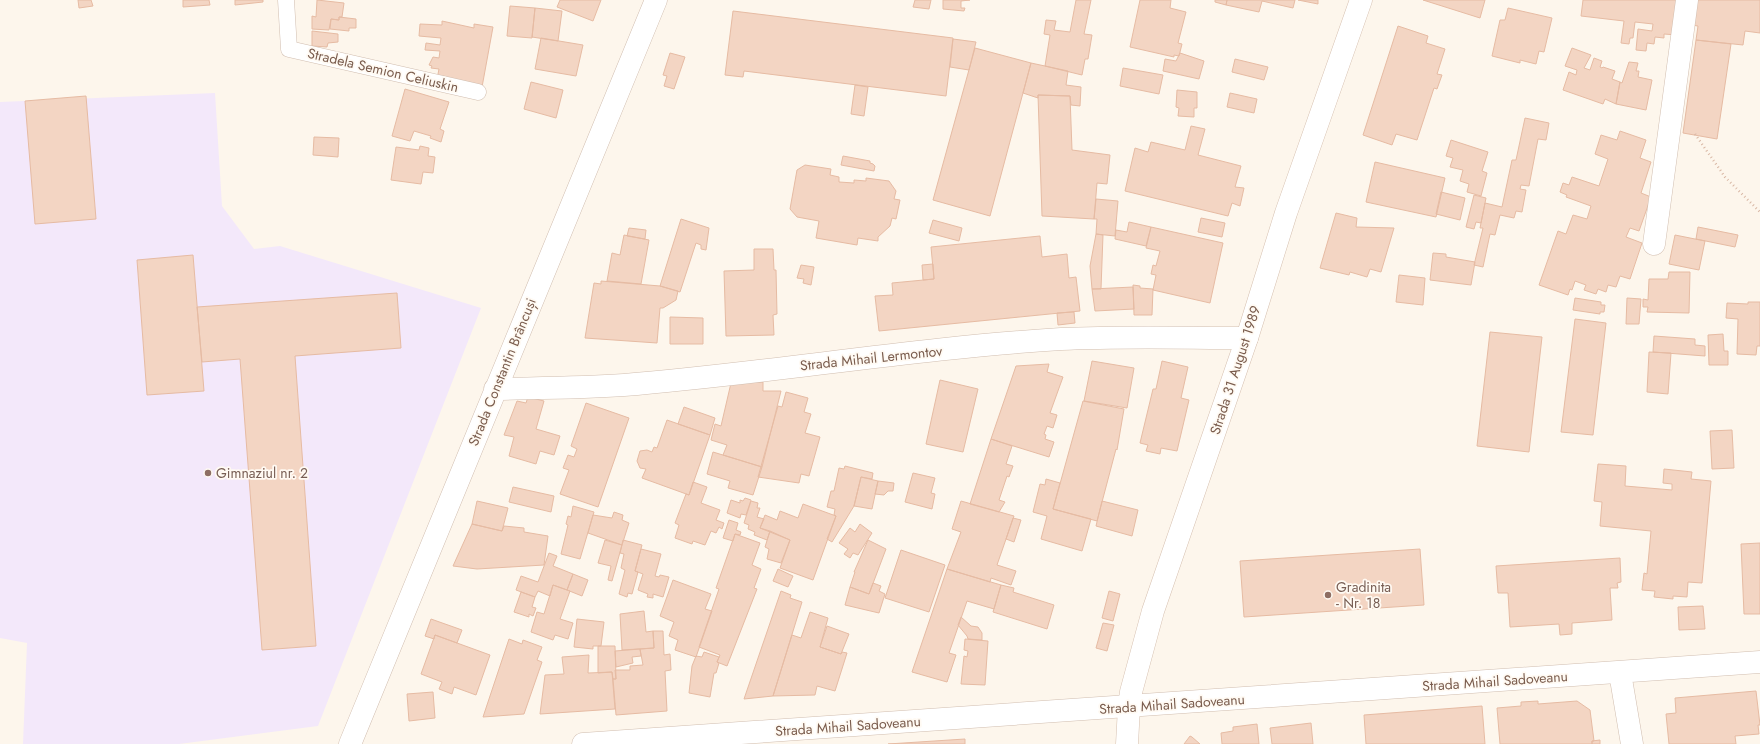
<svg xmlns="http://www.w3.org/2000/svg" width="1760" height="744" font-family="Jost,sans-serif">
<style>
.education{fill:#f3e8fa}
.building{fill:#f3d5c3;stroke:#e6bba3}
.lines{fill:none;stroke-linecap:round;stroke-linejoin:round}
.service-casing{stroke:#d1beb0;stroke-width:17}
.minor-casing{stroke:#d1beb0;stroke-width:23}
.secondary-casing{stroke:#d6c0b0;stroke-width:23}
.path{stroke:#d9b8a5;stroke-width:2.5;stroke-dasharray:1 3;stroke-linecap:butt}
.service{stroke:#fff;stroke-width:16}
.minor{stroke:#fff;stroke-width:22}
.secondary{stroke:#fff;stroke-width:22}
.education-dot{fill:#8d6e63;stroke:#fffaf3;stroke-width:1.5}
.labels{text-anchor:middle;dominant-baseline:central;stroke-width:3.5;stroke-linejoin:round;paint-order:stroke}
.street-label{font-size:14px;fill:#7a5c4d;stroke:#fffaf3}
.education-label{font-size:14px;fill:#785e54;stroke:#fffaf3;text-anchor:start}
</style>
<rect width="100%" height="100%" fill="#fdf6ec"/>
<path class="education" d="M215,93l7,113 32,43 26,-3 201,62 -163,418 -139,18h-156l4,-101 -27,-5v-536z"/>
<path class="building" d="M78,0h13l2,6 -14,2z
M183,0h26l1,5 -27,2z
M235,0h28v2l-28,3z
M317,0l27,3 -2,14h-3v3l-8,-1 -2,11 -17,-1v-13l4,1z
M560,0h41l-8,21 -36,-14z
M915,0h16l-2,9 -16,-2z
M943,0h27l-9,1v7h4l-1,3 -21,-2z
M1076,0h15l-7,34 8,1 -4,24h-3l-3,16 -37,-9 5,-31 -6,-1 2,-14 10,1 -2,9 16,2z
M1140,0h31l-1,8 16,4 -8,31 4,1 -3,12 -5,-1v2l-44,-10z
M1215,0h12l-1,5 -11,-3z
M1227,0h68l-2,8 -31,-7 -3,11 -33,-7z
M1298,0h20v4z
M1423,0h62l-5,18z
M1583,0h98l-4,35 -13,-1v4l-9,-1 -1,7 -7,-1 -1,8 -10,-1 2,-21 14,2 1,-7 -18,-2 -2,16h-3l-1,6 -8,-1 3,-22 -43,-5z
M1694,0h66v33l-15,-2 -2,14 -47,-5 2,-14 -7,-1z
M510,6l25,2 -3,30 -25,-2z
M535,8l27,3 -4,30 -26,-4z
M1508,8l44,10 -8,34 -5,-1 -3,13 -16,-4v3l-28,-7 8,-36h5z
M733,11l220,27 -7,58 -202,-25 -1,6 -18,-2z
M339,17l17,2v9h-7v3l-19,-2 1,-10 8,1z
M442,21l32,7v-4l19,3 -13,71 -43,-19 2,-10 -8,-1 1,-2 -3,-1 4,-8 6,1 1,-7 -15,-1 1,-7 14,2 1,-7 -22,-2 1,-12 22,1z
M1398,26l30,10 -2,7 19,6 -8,25 5,1 -5,14 -3,-1 -17,52 -21,-6 -4,11 -29,-10z
M312,31l26,3v8l-10,1 -1,4 -15,-1z
M541,38l42,7 -7,31 -41,-7z
M953,39l23,3 -7,28 -19,-3z
M1696,40l35,4 -14,95 -34,-6z
M975,48l56,15 -41,153 -57,-16z
M1572,48l19,7 -7,13 6,2 4,-12 8,3 -2,6 2,1 1,-1 12,4 -3,8 8,3 -4,22 -11,-5 -2,5 -40,-14 6,-18 7,3 1,-5 -12,-4z
M670,53l15,4 -11,32 -10,-3 3,-10 -4,-1z
M1180,53l24,8 -5,18 -36,-8 2,-12 11,2z
M1235,59l33,8 -4,13 -32,-8z
M1629,62l9,1 -2,8h3l-1,6 14,3 -6,30 -30,-6 4,-22 2,1z
M1031,63l37,8 -2,14 15,2 -1,19 -9,-1 -1,-9 -32,-1v3l-15,-5z
M1123,68l40,7 -4,19 -39,-8z
M531,82l32,8 -7,28 -32,-9z
M855,85l13,2 -4,29 -13,-2z
M405,89l44,13 -9,27 4,2 -3,11 -11,-4 1,-2 -17,-5 -4,10 -18,-5z
M1177,90l20,2v16h-3v9l-16,-1 1,-8 -3,-1z
M1230,93l27,6 -3,14 -27,-6z
M1038,95l32,1 2,54 38,5 -3,29 -10,-1 -3,36 -52,-3z
M86,96l10,123 -61,5 -10,-123z
M1525,118l24,5 -3,17 -8,-1 -9,47 -8,-1 -1,4 6,1 -4,22 -6,-1 -2,7 -14,-3 -5,20 -5,-1 -7,33 -9,-2 9,-37h-3l5,-25 17,4 10,-47h4z
M1191,126l14,3 -7,26 43,11 -6,21 9,1 -4,18 -8,-3 -4,13 -103,-25 10,-43 13,4 3,-10 34,8z
M1620,131l26,9 -6,18 11,4 -10,31 10,4 -12,34 -9,-3 -4,9 16,6 -12,36 -10,-3 -4,11 -8,-2 -2,7 -8,-3 -2,5 -12,-4 2,-5 -11,-4 -3,9 -2,-1 -2,6 -29,-10 19,-54 8,3 7,-19 14,4 4,-13 -25,-9 1,-2 -7,-3 3,-9 6,2 3,-8 27,9 9,-27 -13,-5 6,-19 16,5z
M314,137l25,1 -1,19 -25,-2z
M1451,140l37,12 -6,19 5,2 -6,23 -14,-4 2,-8 -9,-3 3,-11 -13,-3 3,-9 -7,-2z
M420,146l9,2 -1,8 7,1 -2,16 -10,-1 -2,12 -30,-4 5,-33 23,3z
M843,156l27,5v2l3,1 2,2 -1,5 -33,-6z
M1375,162l70,16 -9,39 -70,-15z
M805,165l26,4 -1,6 9,2v5l15,1v-3l12,1v-3l23,3 7,10 -2,8 6,1 -4,19 -4,-1 -2,8 -12,11v4l-20,-3 -1,7 -41,-7 3,-17 -22,-4 -7,-8 7,-39z
M1441,192l24,6 -5,22 -24,-6z
M1474,195l12,3 -5,25 -5,-1 -2,7 -8,-2z
M1096,199l22,2 -3,35 -19,-2 1,-15h-3z
M1336,213l21,5 -1,9 38,1 -13,44 -11,-3 -3,8 -17,-5 -1,3 -29,-7z
M1201,218l24,5 -3,14 -24,-5z
M681,219l28,9 -3,22 -5,-1v-4l-5,-2 -16,49 -20,-6z
M933,220l29,8 -3,13 -30,-8z
M1129,222l22,5 -5,19 -31,-7 1,-9 11,2z
M1151,227l72,16 -13,60 -57,-13 3,-15 -5,-1 2,-9 3,1 4,-15 -14,-3z
M1698,227l40,8 -3,12 -39,-8z
M629,228l17,2 -1,9 -18,-3z
M1096,234l7,1 -2,54h-9l-2,-23z
M624,235l25,5 -8,44 -34,-3 5,-28 8,2z
M1675,235l30,6 -6,29 -30,-6z
M1040,236l2,21 25,-3 2,24 7,-1 4,34 -201,20 -4,-35 18,-1 -1,-12 42,-4 -3,-32z
M754,249h19l1,21h2l1,44 -4,1 1,20 -48,1 -2,-65 30,-1z
M1433,253l13,1v3l29,5 -4,23 -41,-5z
M193,255l11,136 -57,4 -10,-135z
M933,264l1,15 -11,1 -1,-15z
M801,265l13,2 -3,18 -8,-2 1,-4 -7,-1z
M1669,272h21l-1,41 -42,-1 1,-5h-5v-8l5,1 1,-21h19z
M1399,275l26,3 -2,27 -27,-3z
M601,281l59,5 18,5 -2,9 -13,8h-3l-3,35 -72,-5 9,-55 7,1z
M1133,285l7,1v2l13,1 -1,26h-18z
M1133,287l1,22 -39,2 -3,-22z
M397,293l4,55 -106,8 21,290 -54,4 -22,-291 -38,3 -5,-55z
M1575,298l26,4v3h4l-1,7h-4v2l-27,-4z
M1627,298l14,1 -2,25h-13z
M1748,302h12v44h-3l-1,9 -19,-1 1,-35 -12,-1 1,-15 21,1z
M1074,312l1,11 -17,2 -1,-12z
M670,317l33,1v26h-33z
M1575,319l31,4 -13,112 -32,-3z
M1490,332l52,5 -13,115 -52,-6z
M1723,334l1,17h4v14h-19l-1,-30z
M1654,336l41,3v6l10,1v10l-52,-4z
M1649,352l22,1 -3,41 -21,-2z
M1092,361l42,7 -7,40 -43,-7z
M1162,361l26,6 -7,31 8,2 -12,51 -16,-3 -1,6 -14,-3 2,-6 -8,-2 13,-54h3z
M1049,364l-2,8 16,5 -13,36 7,2 -4,13 -6,-2 -3,8 2,1 -1,4 9,3 -5,15 -58,-18 25,-73z
M940,380l38,9 -15,63 -37,-8z
M763,382v9h18l-19,76 -39,-12 4,-10 -16,-5 4,-16 6,2 10,-43z
M786,392l22,6 -4,14 7,2 -6,19 15,4 -11,39 -8,-2 -2,9 -41,-6 20,-71 4,1z
M528,397l16,4 -8,28 24,7 -6,19 -14,-4 -4,13 -27,-8 5,-19 -10,-2 13,-34 9,2z
M1083,401l41,8 -7,41 -1,-1 -19,72 -44,-12z
M586,403l43,15 -31,89 -38,-13 9,-24 -6,-2 5,-13 6,2 3,-8 -6,-3z
M684,407l31,11 -5,17 -32,-11z
M667,420l43,15 -21,60 -47,-17 4,-9 -6,-1 -3,-7 3,-10 7,-1 5,2 2,-5 3,1z
M1732,430l2,38 -22,1 -2,-38z
M991,439l21,7 -6,18 7,2 -4,11 -2,-1 -8,24 6,2 -6,10 -29,-8z
M713,452l49,15 -9,28 -25,-7 2,-7 -23,-7z
M1598,464l28,2 -1,20 47,4v-6l-9,-1 1,-14 28,3 -1,7 20,2 -9,102 -14,-1 -1,15 -14,-1v3l-19,-2 1,-6 -13,-1 2,-17 3,1 4,-43 -51,-5 2,-24 -8,-1z
M845,466l28,7 -1,6 -11,-2 -7,29 -22,36 -5,-3 9,-23 -2,-1 1,-6 -8,-2 4,-16h3l5,-23 5,1z
M913,473l22,5 -4,15 4,1 -3,15 -27,-7z
M861,477l17,4 -6,28 -18,-3z
M1046,479l14,4 -7,26 38,10 -9,32 -41,-12 6,-23 -14,-4 7,-28 5,1z
M878,481l16,2 -1,8h-5l-4,4 -9,-1z
M693,482l14,5 -6,16 19,7 -4,10 8,3 -2,6 -3,-2 -3,6 -5,-2 -6,14 -12,-4 -1,3 -17,-6 4,-13 -4,-2 11,-29 3,1z
M513,487l41,9 -3,16 -42,-10z
M745,498l6,2 -5,15 -5,-1 -1,4 -13,-5 4,-13 9,3v-3l3,1z
M477,501l31,7 -6,23 -30,-7z
M751,501l7,2 -1,5h3l-3,9 7,2 -4,9 10,3 -3,9 -13,-5 1,-3 -7,-3 1,-4 -5,-2z
M961,501l53,15 -17,49 19,6 -5,14 -20,-7 -1,4 -43,-13 14,-37 -9,-3z
M1102,501l36,9 -6,26 -36,-10z
M803,504l33,12 -23,64 -33,-12 10,-28 -30,-12 5,-13 12,5 3,-9 18,7z
M573,506l21,6 -14,47 -19,-5 7,-29 -2,-1 2,-8 3,1z
M614,512l9,3 -1,5 7,3 -7,22 -34,-12 5,-18 19,3z
M1013,518l8,2 -7,22 -8,-3z
M729,520l9,3 -2,7 5,2 -1,3 -5,-1 -2,7 -10,-3z
M472,524l30,7 2,-5 20,2v4l24,4 -4,29 -67,4 -24,-3z
M860,524l12,9 -14,22 -5,-2 -3,5 -6,-4 4,-5 -9,-6 11,-15 5,4z
M770,531l20,9 -9,23 -14,-4 2,-10 -4,-2z
M735,534l25,9 -8,22 9,4 -7,19 3,1 -30,77 -10,-4 3,-7 -21,-8 20,-58 -3,-1z
M605,540l17,5 -10,36 -4,-1 3,-14 -13,-3z
M623,540l19,5 -7,26 3,1 -6,22 -4,-1 -1,4 -8,-3 6,-24 -4,-2 3,-14 -4,-1z
M868,540l18,9 -17,45 -19,-7 5,-15h-1z
M1760,543v71h-16l-3,-70z
M641,549l20,5 -6,22 4,1 1,-2 9,2 -6,20 -10,-3v4l-6,-1 1,-3 -10,-4 5,-16 -8,-3z
M1420,549l4,56 -180,12 -4,-56z
M901,550l44,15 -16,47 -44,-14z
M549,553l8,3 -4,10 20,8 -6,16 -14,-5 -3,11 -12,-5 -3,6 -19,-7 5,-14 17,6z
M1620,558l1,24 -4,1 1,5h-8l2,32 -40,3v11l-12,1 -1,-11 -49,3 -2,-34h-10l-2,-27z
M778,569l15,7 -5,11 -15,-6z
M947,569l54,16 -7,24 -27,-8 -18,52 7,2 -9,27 -35,-10z
M573,574l15,6 -6,16 -15,-6z
M673,580l38,14 -6,15 7,2 -16,46 -21,-7 3,-10 -9,-4 5,-14 -14,-6z
M873,583l8,3 -2,5 6,3 -6,19 -34,-8 5,-18 19,7z
M553,585l17,6 -10,28 13,4 -5,16 -13,-4 -2,5 -22,-8 6,-20 7,2z
M1001,585l13,3 -1,4 41,13 -7,24 -54,-17z
M781,591l10,4 -1,3 12,4 -29,94 -29,3z
M1109,591l11,3 -7,27 -11,-3z
M521,592l14,5 -3,10 4,1 -3,8 -4,-2v3l-15,-5z
M1703,606l2,23 -26,1 -1,-23z
M644,611l2,21 7,-1 1,17 -32,2 -2,-36z
M810,612l18,6 -8,29 21,7 1,-2 5,1 -12,38 -18,-5 -2,9 -42,1 19,-61 9,3z
M961,617l10,9 7,1 4,6v7l-14,-1 -1,-3 -9,-11z
M431,619l31,11 -5,13 -22,-8 -1,4 -9,-3z
M577,619l27,3 -3,24h-8v3l-19,-2z
M1103,623l11,2 -7,26 -11,-3z
M827,626l22,8 -8,20 -21,-7z
M653,631h10l1,24 6,-1 1,16 -6,1 2,40 -51,4 -3,-36h3l-1,-9h15v-4l13,-1 -3,-16 14,-1z
M435,635l55,20 -14,40 -22,-8 -2,7 -13,-5 3,-7 -21,-8z
M509,639l13,5 1,-4 19,7 -5,13 5,2 -18,52 -41,3z
M965,639l23,2 -3,44 -24,-1 3,-28 3,1 1,-6 -4,-1z
M598,646h17l1,33h-3l-1,-7 -14,1z
M640,649l1,7 -9,1 1,6 -17,4 -1,-16z
M704,652l15,5 -2,5 2,1 -3,10h-2l-4,24 -21,-4 3,-27 4,-10 6,1z
M589,655l-1,18 24,-1 3,37 -75,5 5,-39 19,-1 -2,-17z
M1756,691l4,34h-2l1,9 -24,2 1,8h-67l-3,-30 10,-1 -1,-15z
M433,692l2,26 -26,3 -2,-27z
M1538,701v3l39,-3 13,9 4,31h-2v3h-92l-3,-36 24,-2v-4z
M1482,706l3,38h-119l-2,-29z
M1311,723l2,21h-41l-2,-16z
M1257,724l2,20h-37l-1,-11 12,-2v-4z
M1190,736l2,1 8,7h-16z
M965,739v5h-77z
M1600,740v4h-8v-3z"/>
<g class="lines">
<g class="service-casing">
<path id="service" d="M286,0l3,49 189,43"/>
</g>
<g class="minor-casing">
<path id="minor" d="M1654,244l33,-244
M495,389c43,-1 86,-1 129,-4 146,-12 291,-37 437,-46 62,-3 124,-1 186,-1
M1620,673l12,71
M350,744l306,-744
M583,744l1177,-82"/>
</g>
<g class="secondary-casing">
<path id="secondary" d="M1127,744l2,-37 2,-15 22,-81 94,-273 39,-125 75,-213"/>
</g>
<path class="path" d="M1695,134l30,43 35,35"/>
<use href="#service" class="service"/>
<use href="#minor" class="minor"/>
<use href="#secondary" class="secondary"/>
</g>
<g class="education-dot">
<circle cx="208" cy="473" r="4"/>
<circle cx="1328" cy="595" r="4"/>
</g>
<g class="labels">
<g class="street-label">
<text transform="translate(383 70) rotate(13)">Stradela Semion Celiuskin</text>
<text transform="translate(871 358) rotate(-6)">Strada Mihail Lermontov</text>
<text transform="translate(1235 370) rotate(-72)">Strada 31 August 1989</text>
<text transform="translate(502 372) rotate(-68)">Strada Constantin Brâncuși</text>
<text transform="translate(1495 681) rotate(-4)">Strada Mihail Sadoveanu</text>
<text transform="translate(1172 704) rotate(-4)">Strada Mihail Sadoveanu</text>
<text transform="translate(848 726) rotate(-4)">Strada Mihail Sadoveanu</text>
</g>
<g class="education-label">
<text x="216" y="473">Gimnaziul nr. 2</text>
<text x="1336" y="587">Gradinita<tspan x="1336" dy="16">- Nr. 18</tspan></text>
</g>
</g>
</svg>
